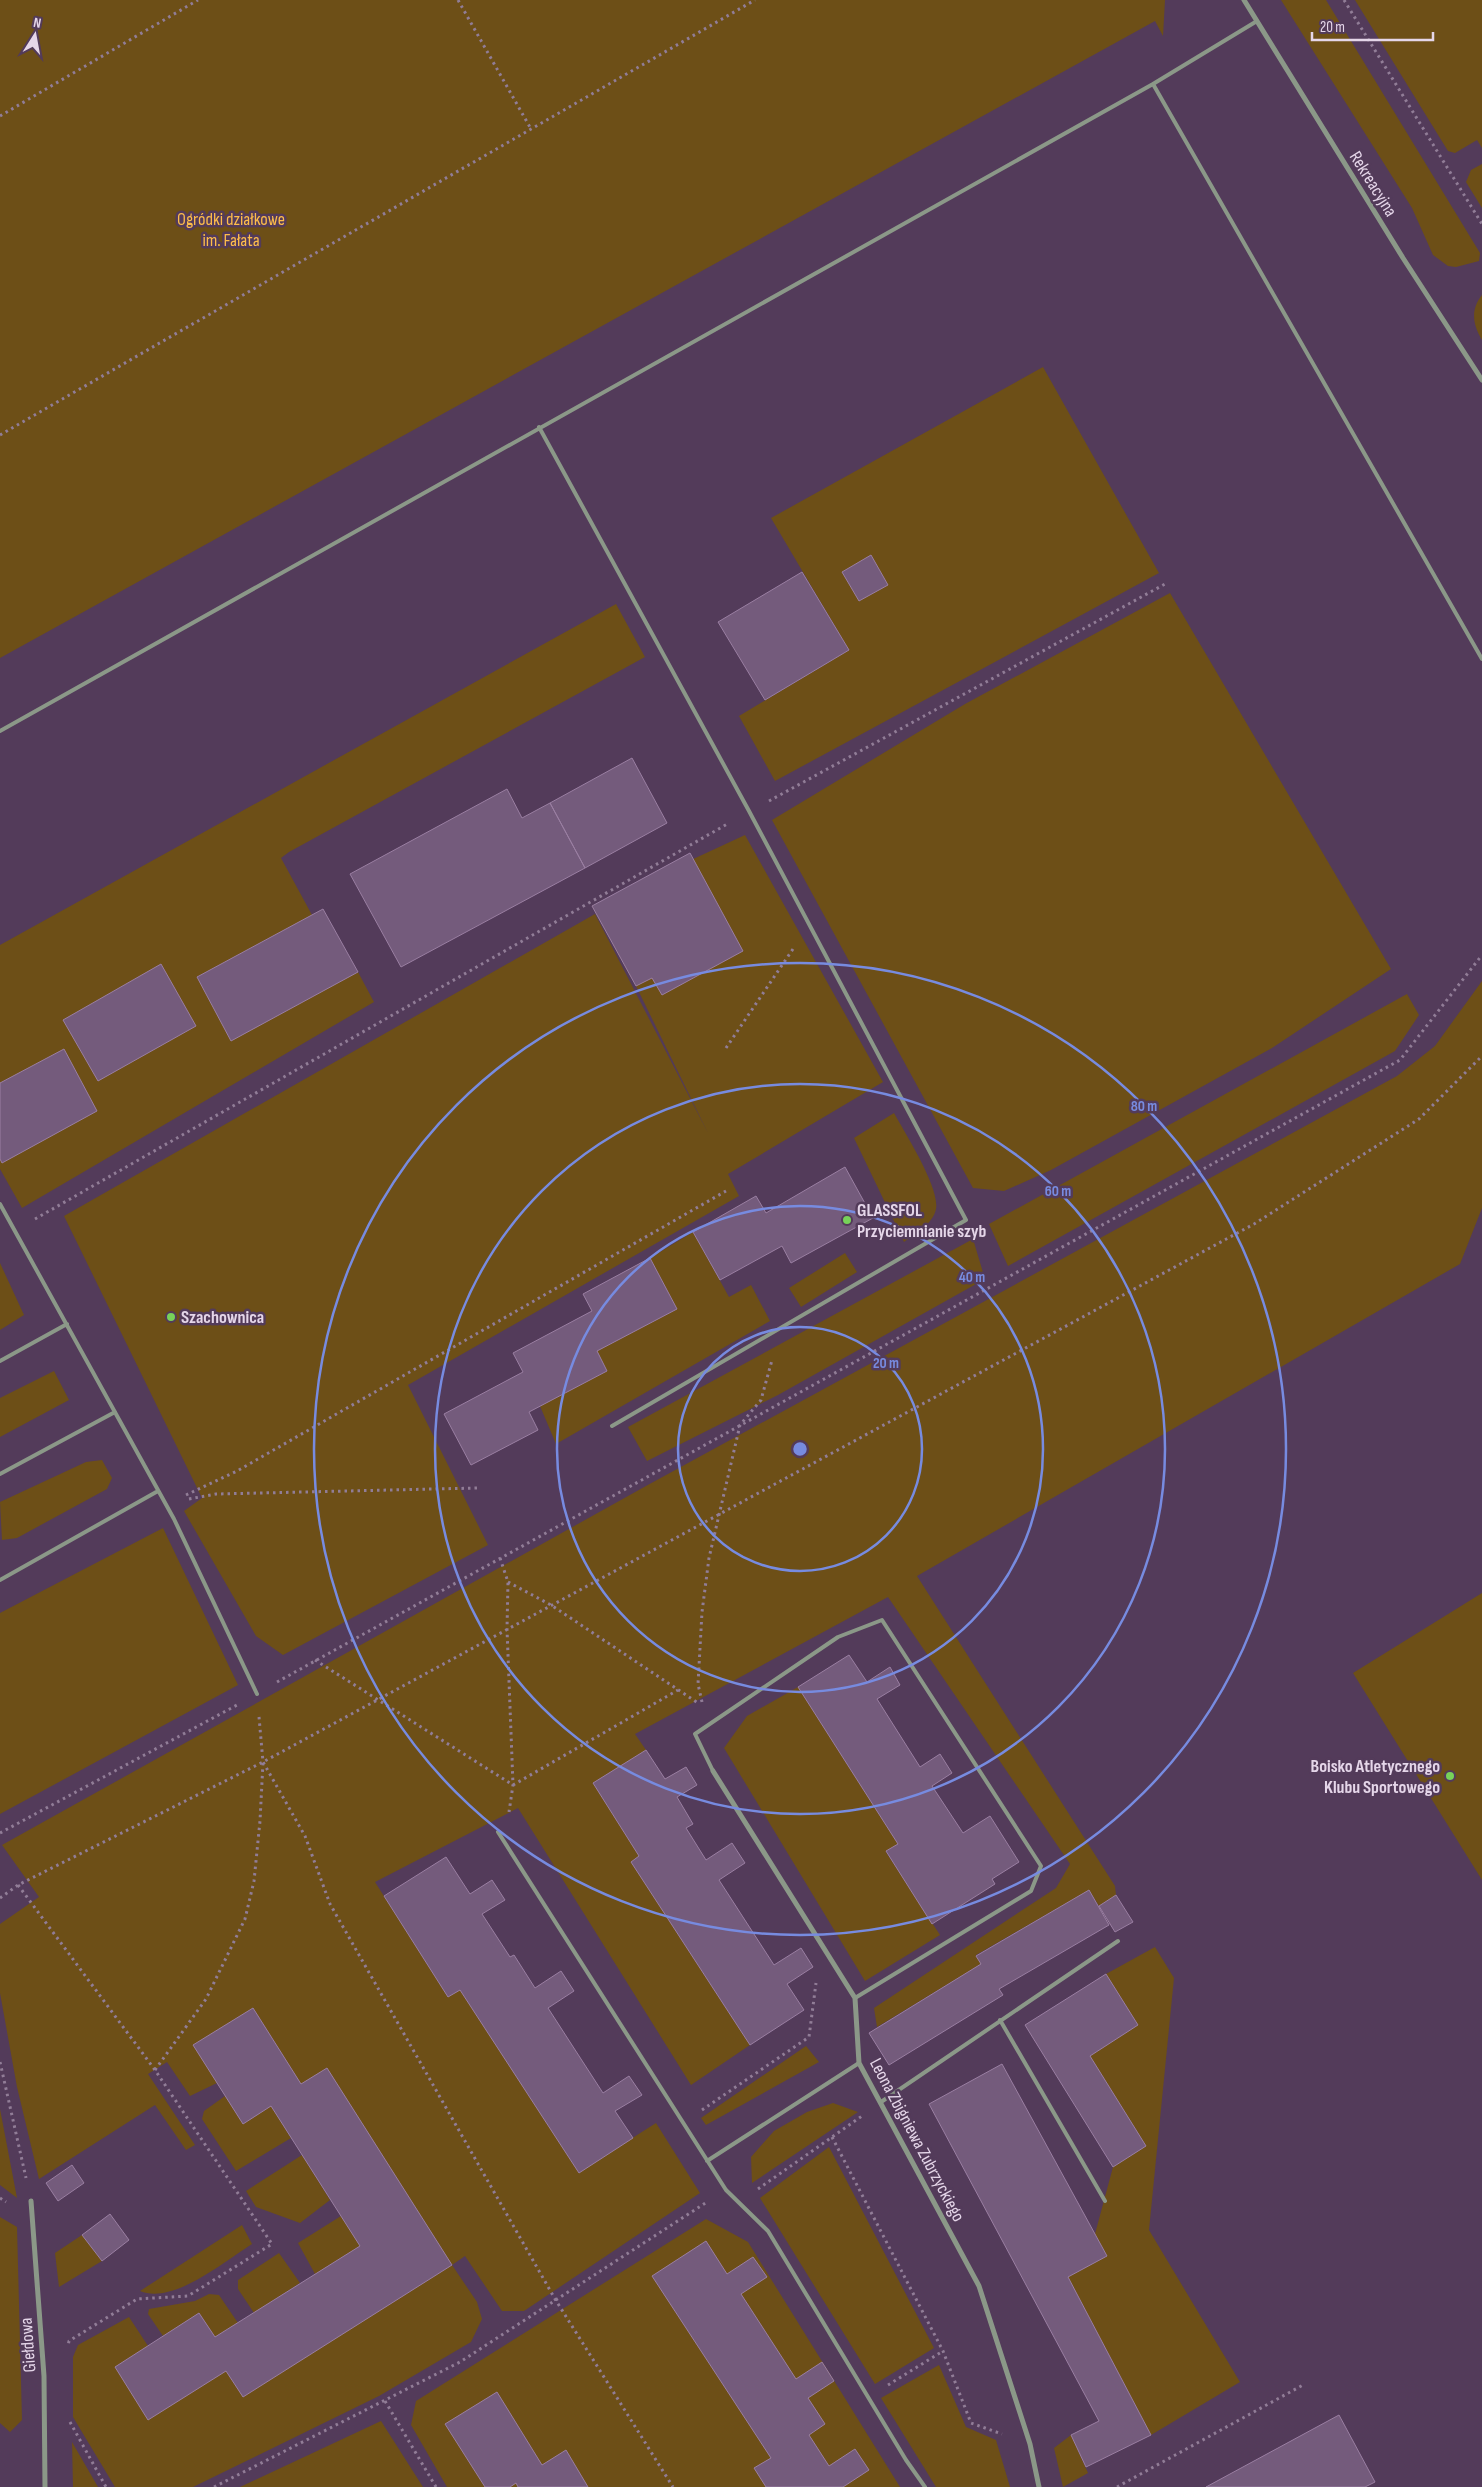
<svg xmlns="http://www.w3.org/2000/svg" width="1482" height="2487" font-family="'Sofia Sans Condensed',sans-serif">
<style>
.green{fill:#6d4f17}
.building{fill:#745b7c;stroke:#9a7fa2}
.lines{fill:none;stroke-linecap:round;stroke-linejoin:round}
.path{stroke:#917d97;stroke-width:3;stroke-dasharray:2.5 4;stroke-linecap:butt}
.lane{stroke:#8b9888;stroke-width:4}
.street{stroke:#8b9888;stroke-width:5}
.ring{fill:none;stroke:#778be0;stroke-width:2.5}
.poi-dot{fill:#77d259;stroke:#533b5a;stroke-width:2}
.labels{text-anchor:middle;dominant-baseline:central;stroke-width:5;stroke-linejoin:round;paint-order:stroke}
.street-label{font-size:18px;fill:#e5d6e9;stroke:#533b5a}
.park-label{font-size:18px;fill:#febd4a;stroke:#533b5a}
.poi-label{font-size:18px;font-weight:bold;fill:#e5d6e9;stroke:#533b5a;text-anchor:start}
.centre{fill:#778be0;stroke:#533b5a;stroke-width:2.5}
.ring-label{font-size:15px;text-anchor:middle;font-weight:bold;fill:#778be0;stroke:#533b5a;stroke-width:5;stroke-linejoin:round;paint-order:stroke}
</style>
<rect width="100%" height="100%" fill="#533b5a"/>
<path class="green" d="M0,0h1165l-2,36 -8,-15 -1155,637z
M1281,0h45l154,253 -1,8 -23,6 -8,-1 -15,-11 -21,-47z
M1355,0h127v148l-5,-8 -22,13 -7,-2z
M1482,164v44l-16,-26 5,-12z
M1482,295v45c-9,-15 -12,-30 0,-45z
M1043,367l116,206 -384,208 -36,-65 110,-66 -78,-132z
M1170,593l221,376 -119,79 -221,122 -47,21 -31,-3 -201,-368 193,-116z
M616,604l29,53 -356,195 -8,6 31,57 -115,62 34,63 127,-68 16,30 -352,206 -22,-39v-224z
M745,835l138,247 -155,92 11,22 -331,189 80,160 -205,110 -27,-19 -72,-125 18,-13 -138,-282 531,-302 113,219 -72,-147 -44,-80z
M1482,981v227l-22,56 -543,312 198,310 1,9 -17,11 -10,-16 -113,65 5,9 -104,63 -3,-19 182,-120 14,-24 -182,-267 -253,137 11,16 -53,33 46,73 -8,6 119,183 -59,40 -173,-277 -143,74 73,115 12,-7 119,182 77,-49 44,70 -176,118h-22l-37,-55 -13,9 25,37 5,17 -11,23 -92,54 -186,91h-78l-42,-70v-60l5,-12 51,-28 19,29 -33,21 111,4 17,25 209,-131 -151,-181 -48,-76 -59,37 23,38 -27,13 -23,-34 -19,12 47,71 -9,5 -31,-45 -116,74 -22,-92 -17,-94v-69l39,-27 -37,-52 644,-359 751,-410 38,-30z
M1407,994l12,21 -24,36 -387,215 -19,-42z
M894,1113c11,20 46,75 42,96 -3,15 -21,25 -32,33l-50,-104z
M693,1232l36,65 22,-12 19,36 -214,123 -16,-38 67,-35 -10,-20 80,-42 -27,-51z
M973,1239l12,40 -207,116 -131,66 -19,-34z
M845,1253l12,19 -56,35 -12,-19z
M0,1263l24,52 -24,15z
M54,1371l15,29 -69,37v-39z
M102,1460l10,18 -5,11 -90,49 -15,2 -2,-38 86,-40z
M163,1528l75,157 -238,129v-201z
M1482,1593v287l-129,-207z
M798,1687l100,157 -12,8 54,83 -75,46 -141,-233 23,-32z
M1155,1947l19,31 -25,252 91,152 -89,53 -83,-158 39,-21 -12,-22 18,-67 33,-21 -56,-90 48,-31 -32,-51z
M806,2046l13,16 -113,63 -5,-7z
M225,2096l18,28 28,-18 20,32 -55,33 -34,-52 2,-8z
M833,2103l25,9 -106,71 -1,-26 23,-26 33,-19z
M0,2109l17,89 -17,-13z
M829,2147l105,201 -59,36 -115,-186z
M302,2155l28,45 -30,23 -44,-16 -10,-16z
M341,2216l19,30 -45,28 -17,-31z
M0,2217l17,10 5,193 -12,12 -10,-9z
M706,2219l42,23 152,245h-453l-36,-62 5,-24z
M242,2225l10,19c-27,17 -79,61 -112,47z
M82,2235l20,26 -43,26 -4,-34z
M279,2253l21,30 -46,30 -16,-24v-9z
M209,2294l10,1 19,28 -23,14 -16,-24 -36,23 -15,-22 1,-5 46,-8z
M939,2365l27,62 30,13 14,47h-74l-55,-89z
M381,2421l42,66h-183z
M1071,2435l17,38 -25,14 -9,-39z
M72,2442l26,45h-25z"/>
<path class="building" d="M871,555l17,30 -29,16 -17,-29z
M802,572l47,78 -84,50 -47,-78z
M632,758l35,65 -82,45 -35,-65z
M507,789l15,29 28,-15 35,65 -184,99 -51,-93z
M690,853l53,98 -81,44 -10,-17 -16,8 -44,-80z
M323,909l35,63 -127,69 -34,-64z
M161,964l35,62 -98,55 -35,-61z
M64,1049l33,62 -95,52 -2,-4v-76z
M845,1167l28,51 -82,45 -9,-17 -62,34 -27,-48 63,-36 10,17z
M650,1258l27,51 -80,42 10,20 -78,41 9,18 -67,35 -27,-51 79,-42 -10,-19 79,-42 -9,-17z
M849,1655l18,27 23,-15 10,18 -23,14 43,68 20,-13 12,19 -20,13 31,47 27,-17 29,46 -27,17 3,5 -63,40 -46,-73 12,-7 -100,-157z
M646,1750l19,29 21,-12 11,18 -20,12 16,27 -7,4 20,32 26,-17 13,20 -26,17 55,85 27,-17 12,19 -26,17 17,26 -54,35 -119,-183 8,-6 -46,-73z
M446,1857l24,37 22,-14 13,20 -23,14 28,43 4,-2 21,33 26,-17 13,20 -26,17 55,85 26,-17 13,19 -27,16 18,27 -54,35 -119,-183 -12,7 -64,-101z
M1089,1890l20,35 -110,64 4,6 -114,70 -20,-32 112,-69 -5,-8z
M1116,1895l17,27 -18,10 -16,-26z
M1106,1974l32,51 -48,31 56,90 -33,21 -88,-142z
M253,2008l48,76 26,-16 125,197 -209,132 -17,-26 -78,49 -33,-53 84,-54 16,24 145,-91 -89,-140 -28,18 -50,-79z
M1002,2064l105,192 -39,21 83,158 -65,32 -15,-32 28,-14 -170,-317z
M72,2165l12,18 -26,18 -12,-18z
M110,2214l19,26 -27,21 -20,-26z
M706,2241l21,33 26,-17 14,20 -26,17 55,85 26,-17 12,19 -26,17 17,26 -16,11 20,31 26,-17 14,21 -26,17h-77l-12,-19 17,-10 -119,-182z
M497,2392l45,73 24,-15 22,37h-70l-2,-4 -6,4h-25l-40,-63z
M1339,2415l36,67 -10,5h-159z"/>
<g class="lines">
<path class="path" d="M458,0l73,129
M1344,0l138,224
M0,116l198,-116
M0,435l755,-435
M769,801l396,-217
M726,1048l69,-102
M35,1219l694,-396
M186,1495l51,-24 489,-280
M189,1499l27,-5 262,-6
M500,1558l8,24 -1,47 6,156 -4,27
M508,1582l43,23 147,98
M315,1660l198,125 165,-95
M277,1682l1123,-622 82,-105
M702,1702l-4,-18 4,-72 7,-54 31,-133 21,-25 11,-40
M259,1717l4,45 42,74 25,68 225,395 118,188
M0,1833l237,-128
M18,1885l137,185 117,174 -84,52 -51,3 -68,42 -1,5
M0,1898l18,-13 245,-123 991,-538 165,-105 63,-63
M0,2062l26,116
M155,2070l51,-71 39,-80 9,-38 6,-60 3,-59
M702,2110l107,-73 7,-54
M832,2137l111,214 28,72 31,11
M758,2189l104,-73
M0,2198l6,4
M888,2385l55,-34
M385,2401l51,86
M70,2422l36,65
M214,2487l246,-125 247,-160
M1117,2487l186,-102"/>
<path class="lane" d="M1153,84l329,575
M539,427l210,384 217,409 -354,206
M0,731l1153,-647 104,-63
M0,1204l174,315 83,175
M0,1361l67,-37
M0,1474l115,-62
M0,1580l158,-89
M713,1771l-18,-37 143,-97 44,-17 159,246 -10,25 -176,107
M498,1832l228,358 42,41 138,229 19,27
M1000,2020l105,181
M881,2102l237,-161
M707,2161l152,-98"/>
<path class="street" d="M1244,0l159,258 79,122
M713,1771l142,227 4,65 120,223 51,158 9,43
M31,2201l13,175 1,111"/>
</g>
<g class="ring">
<circle cx="800" cy="1449" r="122"/>
<circle cx="800" cy="1449" r="243"/>
<circle cx="800" cy="1449" r="365"/>
<circle cx="800" cy="1449" r="486"/>
</g>
<g class="poi-dot">
<circle cx="847" cy="1220" r="5"/>
<circle cx="171" cy="1317" r="5"/>
<circle cx="1450" cy="1776" r="5"/>
</g>
<g class="labels">
<g class="street-label">
<text transform="translate(1373 184) rotate(58)">Rekreacyjna</text>
<text transform="translate(917 2140) rotate(62)">Leona Zbigniewa Zubrzyckiego</text>
<text transform="translate(28 2345) rotate(-94)">Giełdowa</text>
</g>
<g class="park-label">
<text x="231" y="219">Ogródki działkowe<tspan x="231" dy="21">im. Fałata</tspan></text>
</g>
<g class="poi-label">
<text x="857" y="1210">GLASSFOL<tspan x="857" dy="21">Przyciemnianie szyb</tspan></text>
<text x="181" y="1317">Szachownica</text>
<text x="1440" y="1766" text-anchor="end">Boisko Atletycznego<tspan x="1440" dy="21">Klubu Sportowego</tspan></text>
</g>
</g>
<circle cx="800" cy="1449" r="8" class="centre"/>
<g class="ring-label">
<text x="1144" y="1111">80 m</text>
<text x="1058" y="1196">60 m</text>
<text x="972" y="1282">40 m</text>
<text x="886" y="1368">20 m</text>
</g>
<g transform="translate(35 35) rotate(11)" stroke="#533b5a" stroke-width="4" paint-order="stroke">
<path d="M0-4L9 19L0 12L-9 19Z" fill="#e5d6e9"/>
<text y="-8" font-size="14" font-weight="bold" text-anchor="middle" fill="#e5d6e9">N</text>
</g>
<path d="M1312 32v8h121v-8" fill="none" stroke="#e5d6e9" stroke-width="2.5"/>
<text x="1320" y="32" font-size="15" fill="#e5d6e9" stroke="#533b5a" stroke-width="4" paint-order="stroke">20 m</text>
</svg>
